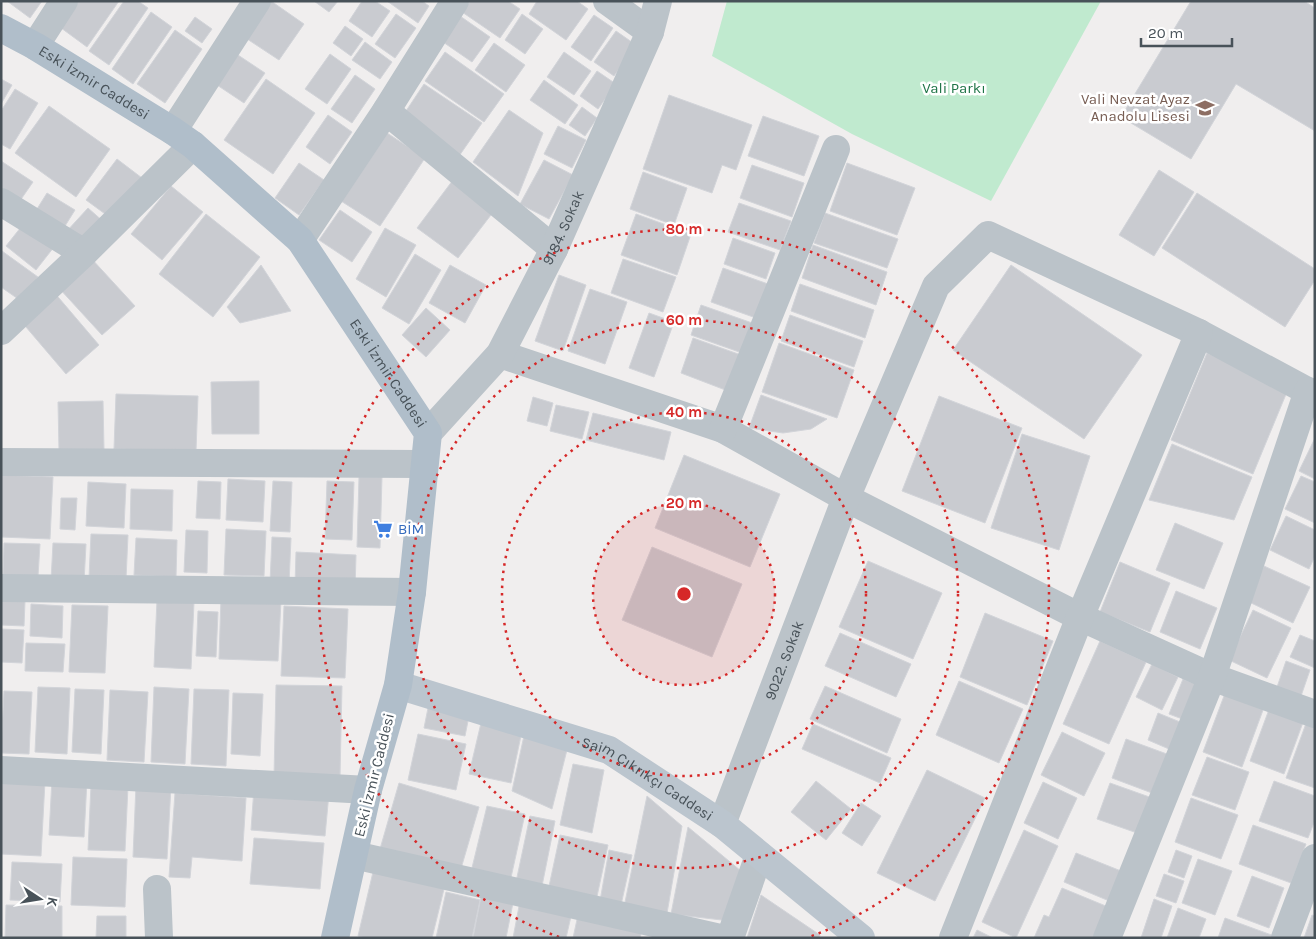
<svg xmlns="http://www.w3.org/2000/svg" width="1316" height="939" font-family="Karla,sans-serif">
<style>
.green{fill:#c0eacf}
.building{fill:#c9cbd0;stroke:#d2d4d9}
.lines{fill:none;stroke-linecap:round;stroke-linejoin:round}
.minor{stroke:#bbc3c9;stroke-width:28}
.tertiary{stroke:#bbc3c9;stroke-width:28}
.secondary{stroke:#bbc5ce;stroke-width:28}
.primary{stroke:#b0beca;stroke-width:28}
.ring{fill:none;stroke:#d62828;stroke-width:2.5;stroke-dasharray:2.5 5}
.labels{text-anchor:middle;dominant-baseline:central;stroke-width:5;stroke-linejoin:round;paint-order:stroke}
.street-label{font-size:15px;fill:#485259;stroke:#fff}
.park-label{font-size:15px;fill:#1f7447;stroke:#fff}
.education-label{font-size:15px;fill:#785e54;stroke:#fff;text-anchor:end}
.shop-label{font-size:15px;fill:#366cbe;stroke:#fff;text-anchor:start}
.centre{fill:#d62828;stroke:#fff;stroke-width:2.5}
.ring-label{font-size:15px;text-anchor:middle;font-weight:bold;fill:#d62828;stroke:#fff;stroke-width:5;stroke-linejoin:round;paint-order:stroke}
</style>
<rect width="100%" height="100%" fill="#f0eeee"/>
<path class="green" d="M727,1h374l-110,200 -139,-67 -140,-78z"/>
<path class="building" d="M7,1h35l-12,17z
M74,1h45l-32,46 -30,-22z
M124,1h14l10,7 -39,57 -20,-14z
M264,1h7l33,23 -25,36 -38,-25z
M314,1h24l-9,11z
M362,1h13l15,10 -18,26 -23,-16z
M387,1h35l7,5 -11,17z
M470,1h38l12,8 -20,29 -38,-26z
M537,1h40l11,8 -22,31 -37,-26z
M1191,1h113l11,7v123l-79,-47 -45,75 -70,-42z
M151,12l21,15 -39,57 -21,-15z
M396,14l20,14 -21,30 -20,-14z
M522,14l21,15 -18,25 -20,-14z
M594,15l19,13 -22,33 -20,-14z
M460,16l30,21 -18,25 -29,-20z
M195,17l17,12 -10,14 -17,-12z
M345,26l18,13 -12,17 -18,-13z
M175,30l27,19 -37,54 -28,-19z
M616,31l20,14 -22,31 -20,-14z
M365,42l27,20 -12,17 -28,-19z
M494,43l31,22 -19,27 -31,-22z
M445,52l59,42 -20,28 -59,-41z
M564,52l27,19 -17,24 -27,-18z
M330,54l21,15 -24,35 -22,-15z
M238,55l27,18 -21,30 -27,-18z
M597,71l19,13 -18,25 -18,-13z
M355,75l20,14 -23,34 -21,-14z
M1,79l11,6 -11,19z
M266,79l49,34 -42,61 -49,-34z
M544,80l34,25 -13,19 -35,-24z
M424,84l58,39 -25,36 -57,-39z
M15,89l23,14 -28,46 -9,-5v-33z
M669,95l83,30 -16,45 -14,-5 -10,28 -69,-24z
M49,106l61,43 -34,48 -61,-44z
M582,107l15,11 -12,18 -16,-11z
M509,110l34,23 -25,63 -45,-34z
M328,115l24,17 -22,32 -24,-17z
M763,116l56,20 -15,40 -56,-20z
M558,126l28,14 -14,28 -28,-14z
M387,133l38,25 -45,68 -39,-25z
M117,159l25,19 -30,41 -26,-19z
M544,160l29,15 -24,44 -29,-15z
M1,161l32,21 -16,23 -16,-11z
M299,163l25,17 -25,35 -24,-17z
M847,163l68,25 -18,47 -67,-24z
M752,165l52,18 -12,34 -52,-19z
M1159,170l35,22 -40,64 -35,-21z
M643,172l44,16 -13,37 -44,-16z
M453,180l41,31 -36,47 -41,-30z
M171,186l32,26 -41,48 -31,-26z
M47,193l28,17 -15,24 -28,-17z
M1197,193l118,76v11l-30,47 -123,-79z
M739,203l52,18 -11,29 -52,-18z
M88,208l17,15 -22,24 -17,-15z
M340,210l32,22 -20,30 -33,-22z
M825,213l73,26 -11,29 -73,-25z
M206,214l54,43 -47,60 -54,-43z
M636,214l55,20 -14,41 -56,-20z
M25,222l29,25 -18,23 -30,-24z
M385,228l31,17 -30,52 -30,-18z
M733,238l42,15 -9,26 -42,-15z
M813,245l74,27 -11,33 -74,-27z
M2,251l36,26 -17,24 -20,-14z
M415,254l26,16 -32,54 -27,-16z
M90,257l45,49 -33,29 -44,-48z
M623,259l53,18 -13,35 -52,-19z
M261,265l30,46 -51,12 -13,-16z
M450,265l36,20 -21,38 -36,-20z
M1011,265l131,90 -58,84 -131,-89z
M723,268l45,16 -12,34 -45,-16z
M559,275l27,10 -23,66 -28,-10z
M800,284l74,26 -9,28 -74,-27z
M590,289l37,13 -22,62 -37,-13z
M53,291l46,54 -33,29 -46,-54z
M701,305l54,19 -10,30 -54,-19z
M426,308l24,22 -24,27 -24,-22z
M649,313l25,9 -20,55 -25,-9z
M790,315l73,26 -9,26 -73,-26z
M693,338l48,17 -13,36 -47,-18z
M779,343l75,27 -17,48 -75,-26z
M1207,353l82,34 -36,87 -82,-34z
M259,381v53h-47l-1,-52z
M116,394l82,2 -2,55 -82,-2z
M761,395l66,24 -16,10 -28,4 -34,-5z
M939,396l83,32 -37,95 -83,-32z
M533,397l20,6 -6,23 -20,-5z
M103,401l1,49h-45l-1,-48z
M556,405l33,7 -7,27 -32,-8z
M593,413l78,19 -7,28 -78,-20z
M1022,434l68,22 -31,94 -68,-22z
M1315,438v41l-16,-8z
M1172,444l80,33 -18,43 -85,-20z
M684,455l96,39 -30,73 -95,-39z
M1,475l52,2 -3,62 -49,-2z
M1301,476l14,6v41l-30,-14z
M359,477h23l-2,71 -23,-1z
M228,479l37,2 -2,41 -37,-2z
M198,481l23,1 -1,37 -24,-1z
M273,481l19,1 -2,50 -20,-1z
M327,481l27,1 -2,58 -27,-1z
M88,482l38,2 -2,44 -38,-2z
M131,489l42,1 -1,41 -42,-2z
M61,498h16l-2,32 -15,-1z
M1286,516l29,14v26l-6,13 -39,-19z
M1175,523l48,20 -19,46 -48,-19z
M226,529l40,2 -2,45 -40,-1z
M186,530l22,1 -1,42 -23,-1z
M91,534l37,1 -2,44 -37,-1z
M272,537l19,1 -2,46 -19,-1z
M136,538l41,2 -1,37 -42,-2z
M4,543l36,1 -2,32 -35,-1z
M53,543l33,1 -2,38 -33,-1z
M652,547l90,37 -30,73 -90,-37z
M296,552l60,3 -1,34 -60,-3z
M868,561l74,32 -29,66 -74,-32z
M1120,562l50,21 -20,49 -50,-20z
M1264,566l46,21 -17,36 -46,-22z
M1176,591l41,17 -17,41 -40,-17z
M221,598l60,2 -3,61 -59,-2z
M1,600l24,1 -1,25 -23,-1z
M157,600l37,2 -3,67 -37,-2z
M31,604l32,2 -1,32 -32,-2z
M72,605l36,1 -3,67 -36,-1z
M284,606l64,3 -3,69 -64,-2z
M1253,610l38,18 -24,50 -38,-18z
M198,611l20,1 -2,45 -20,-1z
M985,613l68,28 -26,64 -67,-28z
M1,629l23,1 -2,33 -21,-1z
M840,633l71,31 -15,33 -71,-31z
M1300,635l15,6v27l-25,-11z
M1100,641l46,21 -37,82 -46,-20z
M26,643l39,1 -2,28 -38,-1z
M1286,661l24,9 -10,29 -24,-9z
M1152,664l26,13 -16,33 -26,-13z
M1183,679l17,7 -15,34 -16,-6z
M959,681l64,28 -24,54 -63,-28z
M276,685l66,1 -2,91 -66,-1z
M825,686l76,33 -14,34 -77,-34z
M38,687l32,1 -3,66 -32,-2z
M154,687l35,2 -4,75 -34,-2z
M1227,688l39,14 -24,65 -39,-15z
M75,689l29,1 -3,64 -29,-2z
M194,689l35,1 -3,76 -35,-2z
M110,690l38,2 -4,70 -37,-2z
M4,691l28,1 -3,62 -28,-1z
M233,693l30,1 -3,62 -29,-2z
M1271,704l34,13 -21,57 -34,-13z
M428,708l41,8 -4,20 -41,-8z
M1158,713l22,9 -11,27 -21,-9z
M1308,718l7,3v67l-29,-10z
M481,723l41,8 -11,52 -42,-9z
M813,724l78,34 -11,25 -78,-34z
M525,731l43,15 -16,63 -40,-18z
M1062,732l43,21 -21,43 -43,-21z
M418,734l48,10 -10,46 -48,-10z
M1126,739l49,18 -15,39 -48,-18z
M1207,757l42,15 -14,38 -43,-15z
M573,764l31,6 -12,63 -32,-8z
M927,770l58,28 -50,103 -58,-28z
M1,779l44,2 -4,75 -40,-2z
M52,779l35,1 -3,57 -35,-2z
M816,781l35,28 -25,31 -35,-28z
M1274,781l41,15v24l-7,18 -49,-17z
M1043,782l34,16 -19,41 -34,-16z
M399,783l80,24 -19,65 -80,-23z
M1110,783l45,16 -12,36 -46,-16z
M91,785l37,1 -3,65 -37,-1z
M136,785l35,1 -4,73 -34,-2z
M254,788l75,5 -4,43 -74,-6z
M175,793l71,5 -4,63 -50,-4 -2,21 -21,-1z
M647,796l35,30 -16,93 -42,-12z
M1191,798l47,17 -17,44 -46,-17z
M861,803l20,13 -19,30 -20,-13z
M487,806l38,8 -15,68 -39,-10z
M530,816l25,5 -13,65 -26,-4z
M1253,825l53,19 -15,39 -52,-19z
M688,827l53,44 -11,50 -59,-7z
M1024,830l34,16 -42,92 -34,-16z
M560,835l48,10 -12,56 -48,-10z
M254,838l70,5 -4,46 -70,-5z
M609,850l23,5 -11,50 -21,-4z
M1176,850l16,6 -8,22 -16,-6z
M1076,853l50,20 -12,30 -50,-21z
M73,857l54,2 -2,48 -54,-2z
M1198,859l34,12 -17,44 -33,-12z
M12,862l50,2 -2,38 -50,-2z
M373,872l71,17 -12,49h-66l-8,-2z
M1164,874l20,7 -8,22 -20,-7z
M1252,876l32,12 -15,40 -32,-12z
M1062,888l51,21 -12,29h-67l10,-23 5,2z
M446,892l34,8 -8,38h-36z
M761,895l59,40 -1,3h-72z
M481,897l32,6 -7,35h-33z
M1154,899l18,7 -11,32h-20z
M520,901l52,11 -6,26h-53z
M6,905l56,1v32h-57z
M1178,908l28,11 -7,19h-32z
M578,915l64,15 -2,8h-67z
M1312,915l3,1v22h-11z
M97,916h29v22h-30z
M1225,918l52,19 -1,1h-58z
M977,930l16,8h-20z"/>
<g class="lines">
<g class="minor">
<path d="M607,1l43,31"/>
<path d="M35,46l29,-45"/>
<path d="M386,111l168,138"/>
<path d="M173,131l84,-130"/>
<path d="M1,202l83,51"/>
<path d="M300,240l86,-129 69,-110"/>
<path d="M1,331l83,-78 109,-108"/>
<path d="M500,354l223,75 123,69 234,119 132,60 103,37"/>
<path d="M723,429l113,-280"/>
<path d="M1,462l423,2"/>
<path d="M1,588l411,4"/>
<path d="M1,770l367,20"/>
<path id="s1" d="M722,824l124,-326 90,-212 52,-51 211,98 116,62"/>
<path d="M354,855l366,83"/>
<path d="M157,889l2,49"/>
<path d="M730,938l29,-83"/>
<path d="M953,938l127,-321 119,-284"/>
<path d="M1107,938l105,-261 96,-286"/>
<path d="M1285,938l30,-80"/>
</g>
<path class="tertiary" id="s2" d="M428,433l72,-79 54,-105 96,-217 8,-31"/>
<path class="secondary" id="s3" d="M398,685l211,65 113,74 139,114"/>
<path class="primary" id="s4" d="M1,28l34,18 138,85 20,14 107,95 128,193 -16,159 -14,93 -30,105 -33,148"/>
</g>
<circle cx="684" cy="594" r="91" fill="#d62828" fill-opacity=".12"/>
<g class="ring">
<circle cx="684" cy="594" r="91"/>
<circle cx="684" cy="594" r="182"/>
<circle cx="684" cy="594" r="274"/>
<path d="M559 937A365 365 0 1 1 809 937"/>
</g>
<defs>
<g id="school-bare" transform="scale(1.5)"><path d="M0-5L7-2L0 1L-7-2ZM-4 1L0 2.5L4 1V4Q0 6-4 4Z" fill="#8d6e63" stroke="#fff" stroke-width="2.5" paint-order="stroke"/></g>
<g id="supermarket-bare" transform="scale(1.5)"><path d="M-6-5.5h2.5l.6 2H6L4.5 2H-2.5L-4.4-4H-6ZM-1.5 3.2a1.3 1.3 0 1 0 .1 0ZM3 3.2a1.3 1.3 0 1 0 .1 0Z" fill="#3f7fe0" stroke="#fff" stroke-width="2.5" paint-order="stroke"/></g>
</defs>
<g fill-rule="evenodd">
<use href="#school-bare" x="1205" y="108"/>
<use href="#supermarket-bare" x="383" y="529"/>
</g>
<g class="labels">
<g class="street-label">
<text stroke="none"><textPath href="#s4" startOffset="108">Eski İzmir Caddesi</textPath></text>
<text stroke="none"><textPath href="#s2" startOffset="248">9184. Sokak</textPath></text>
<text stroke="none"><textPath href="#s4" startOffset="528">Eski İzmir Caddesi</textPath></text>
<text stroke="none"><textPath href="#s1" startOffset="175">9022. Sokak</textPath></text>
<text transform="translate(374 775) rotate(-76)">Eski İzmir Caddesi</text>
<text stroke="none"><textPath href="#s3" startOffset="268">Saim Çıkrıkçı Caddesi</textPath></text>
</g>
<g class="park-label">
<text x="954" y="88">Vali Parkı</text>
</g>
<g class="education-label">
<text x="1190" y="99">Vali Nevzat Ayaz<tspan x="1190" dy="17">Anadolu Lisesi</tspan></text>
</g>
<g class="shop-label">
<text x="398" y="529">BİM</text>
</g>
</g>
<circle cx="684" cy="594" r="8" class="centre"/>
<g class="ring-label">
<text x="684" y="234">80 m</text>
<text x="684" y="325">60 m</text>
<text x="684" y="417">40 m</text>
<text x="684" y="508">20 m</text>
</g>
<rect width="1316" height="939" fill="none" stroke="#485259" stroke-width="5"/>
<g transform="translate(40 899) rotate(102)" stroke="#ffffff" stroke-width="4" paint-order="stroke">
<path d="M0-4L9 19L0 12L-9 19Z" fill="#485259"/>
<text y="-8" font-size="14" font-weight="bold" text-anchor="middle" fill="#485259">K</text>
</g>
<path d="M1141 38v8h91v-8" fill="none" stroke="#485259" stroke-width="2.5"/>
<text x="1148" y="38" font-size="15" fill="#485259" stroke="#ffffff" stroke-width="4" paint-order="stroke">20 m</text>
</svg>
